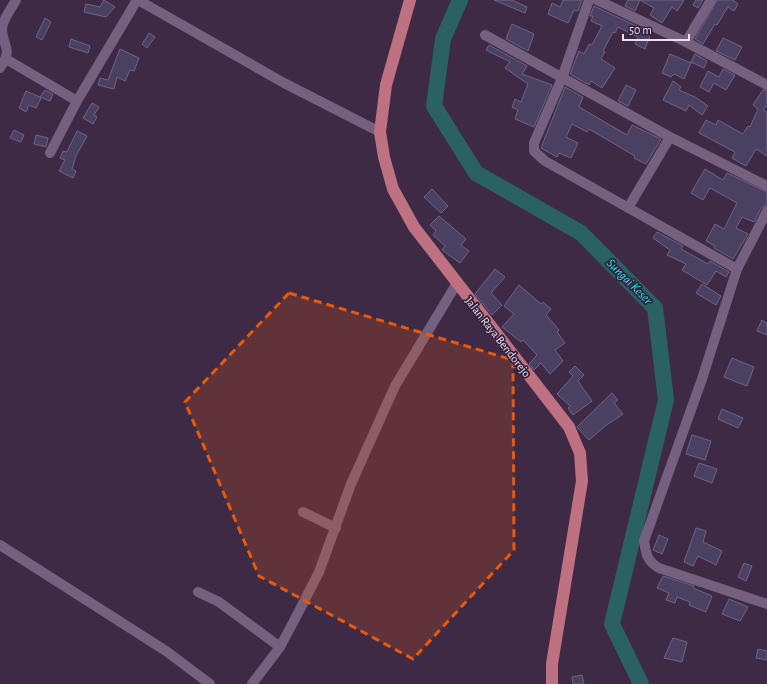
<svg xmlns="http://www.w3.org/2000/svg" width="767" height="684" font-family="'Alegreya Sans',sans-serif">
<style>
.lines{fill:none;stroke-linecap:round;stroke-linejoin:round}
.river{stroke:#2a6263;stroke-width:16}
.building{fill:#4a4061;stroke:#6e6487}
.minor{stroke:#76607f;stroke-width:10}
.major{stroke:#bd7181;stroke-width:12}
.marked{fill:#e8590c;fill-opacity:0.2;stroke:#e8590c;stroke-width:3;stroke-dasharray:8 5;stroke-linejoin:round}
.labels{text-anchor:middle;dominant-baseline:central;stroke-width:3.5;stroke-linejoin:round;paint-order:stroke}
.street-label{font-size:12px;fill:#ede0f2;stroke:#34203b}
.water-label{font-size:13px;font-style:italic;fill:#1fe8ec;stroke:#34203b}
</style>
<rect width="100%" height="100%" fill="#3f2a46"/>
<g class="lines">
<path class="river" d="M460,0l-17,39 -9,67 42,67 105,60 74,75 11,92 -54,224 29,60"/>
</g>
<path class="building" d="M104,0l11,7 -9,10 -22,-5 2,-8 14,3z
M494,0h18l15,7 -2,6z
M563,0h19l-4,11 -4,-1 -6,13 -20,-9 4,-11 8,4z
M628,0h12l-5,11 -10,-5z
M640,0h44l-7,11 -5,-4 -10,16 -12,-8 4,-7z
M696,0h7l-5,8 -5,-3z
M717,0h16l5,4 -4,7 -6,-4 -11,18 -2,-1 -12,20 -8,-5z
M594,6l57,27 -6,16 -10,-5 3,-7 -20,-10 -3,6 -2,-1 -10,19 2,1 -4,7 14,9 -13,20 -11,-7 -2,4 -19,-11 9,-23 5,3 5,-10 3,1 10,-19 -11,-5 2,-5h-3z
M45,18l6,4 -9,18 -6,-3z
M512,24l22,10 -6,17 -22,-12z
M149,33l6,4 -8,11 -5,-4z
M723,38l19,9 -7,13 -19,-9z
M71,39l19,7 -2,7 -19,-6z
M489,45l38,21 -5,8 30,11 -18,42 -19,-8 3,-9 -6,-3 3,-8 6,3 7,-18 -23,-16 5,-6 -24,-12z
M120,49l19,9 -5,13 -4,-1 -5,11 -8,-4 -3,12 -16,-4 2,-7 8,2z
M670,54l21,9 -7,16 -10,-5 -3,3 -9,-4z
M695,54l12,7 -3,7 -13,-6z
M723,69l12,6 -9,15 -12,-7 -5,9 -9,-5 8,-16 11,6z
M673,81l8,6 -2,3 16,7 13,9 -6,9 -13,-10 -3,6 -23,-11z
M626,85l10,5 -8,16 -10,-5z
M565,87l18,10 -4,10 48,28 5,-10 29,14 -15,25 -12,-6 1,-2 -46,-27 -2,3 -15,-8 -6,13 12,6 -7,15 -12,-5 -2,4 -16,-9z
M45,90l8,4 -3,7 -10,-4 1,1 -5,10 -7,-3 -3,7 -7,-4 7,-17 14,6z
M763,90l4,1v14l-4,5 4,2v44l-11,-7 -10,17 -14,-8 3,-6 -36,-19 7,-13 10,5 2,-5 25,14 5,-8 2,1 8,-18 -5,-4z
M92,103l7,4 -5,8 3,2 -4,7 -10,-6z
M14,130l10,5 -3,7 -11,-4z
M77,131l10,5 -11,20 -4,13 4,2 -3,7 -14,-7 6,-11 -5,-2 3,-7 4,1z
M36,135l12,3 -2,9 -12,-3z
M705,169l18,11 4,-7 40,19v12l-6,4 -7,14 -12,-5 -6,11 12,6 -15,25 -19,-11 1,-2 -9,-5 9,-17 9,5 13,-26 -27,-15 -7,12 -12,-7z
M432,189l16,17 -7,7 -17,-16z
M439,216l27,23 -5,6 8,6 -9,12 -18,-13 3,-4 -12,-11 3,-4 -6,-6z
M657,232l26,14 -2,3 27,15 2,-3 19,11 -3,5 -10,-6 -9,14 -25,-15 4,-6 -19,-9 3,-5 -17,-12z
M495,269l10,8 -14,16 11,12 -10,10 -17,-21z
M702,284l19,12 -5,9 -20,-12z
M519,285l22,19 2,-2 8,7 -5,6 13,15 -2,2 8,11 -10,7 8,11 -13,13 -9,-11 -7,7 -5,-6 8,-9 -14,-15 -2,2 -19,-15 12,-13 -10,-8z
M762,320l5,3v12l-10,-4z
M732,358l22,9 -7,19 -23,-9z
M575,366l9,9 -6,6 14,20 -19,14 -5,-7 2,-2 -13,-12 16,-18 -4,-4z
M612,393l6,7 -4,3 9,11 -18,12 -16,14 -12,-13z
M722,409l21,9 -5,10 -20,-9z
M692,435l19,6 -6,19 -19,-6z
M699,463l18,6 -5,14 -18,-7z
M696,528l10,3 -3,11 19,9 -6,14 -18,-9 -5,10 -9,-4z
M659,535l9,4 -6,15 -9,-4z
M744,563l8,3 -6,15 -8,-4z
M663,576l31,10 -1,2 19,8 -6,16 -17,-7 1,-3 -13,-5 -2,6 -9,-3 3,-7 -12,-5z
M729,599l19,8 -8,14 -18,-7z
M673,638l14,4 -5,20 -18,-4z
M758,649l9,2v9l-11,-2z
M582,675l2,9h-11l-1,-7z"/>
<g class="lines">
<path class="minor" d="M138,0l146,83 96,49
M589,0l-27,78 -28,65v8l11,10 192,108
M597,0l89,42 81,43
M485,35l185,102 97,49
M686,42l25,-42
M6,59l71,42
M0,68c14,-21 2,-21 2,-39 0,-9 10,-21 14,-29
M50,153l27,-52 60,-101
M628,208l42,-71
M767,211l-30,58 -35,110 -58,162c2,13 3,20 15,27l108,36
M303,512l33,16
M0,545l166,106 44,33
M198,592l21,10 61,45
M252,684l28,-37 16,-30 23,-45 32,-88 44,-98 62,-103"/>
<path class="major" d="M410,0l-24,85 -6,47 4,25 9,32 21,38 155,200 11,26 2,28 -30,183v20"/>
</g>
<path class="marked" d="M289,293l224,67 1,190 -101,109 -154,-83 -74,-174z"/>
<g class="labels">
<g class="street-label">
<text transform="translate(498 337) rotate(52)">Jalan Raya Bendorejo</text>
</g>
<g class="water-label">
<text transform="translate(629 282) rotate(45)">Sungai Keser</text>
</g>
</g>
<path d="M623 34v6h66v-6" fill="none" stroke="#ede0f2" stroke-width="2"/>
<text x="629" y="34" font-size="12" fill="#ede0f2" stroke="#34203b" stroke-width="3" paint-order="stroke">50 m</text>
</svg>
